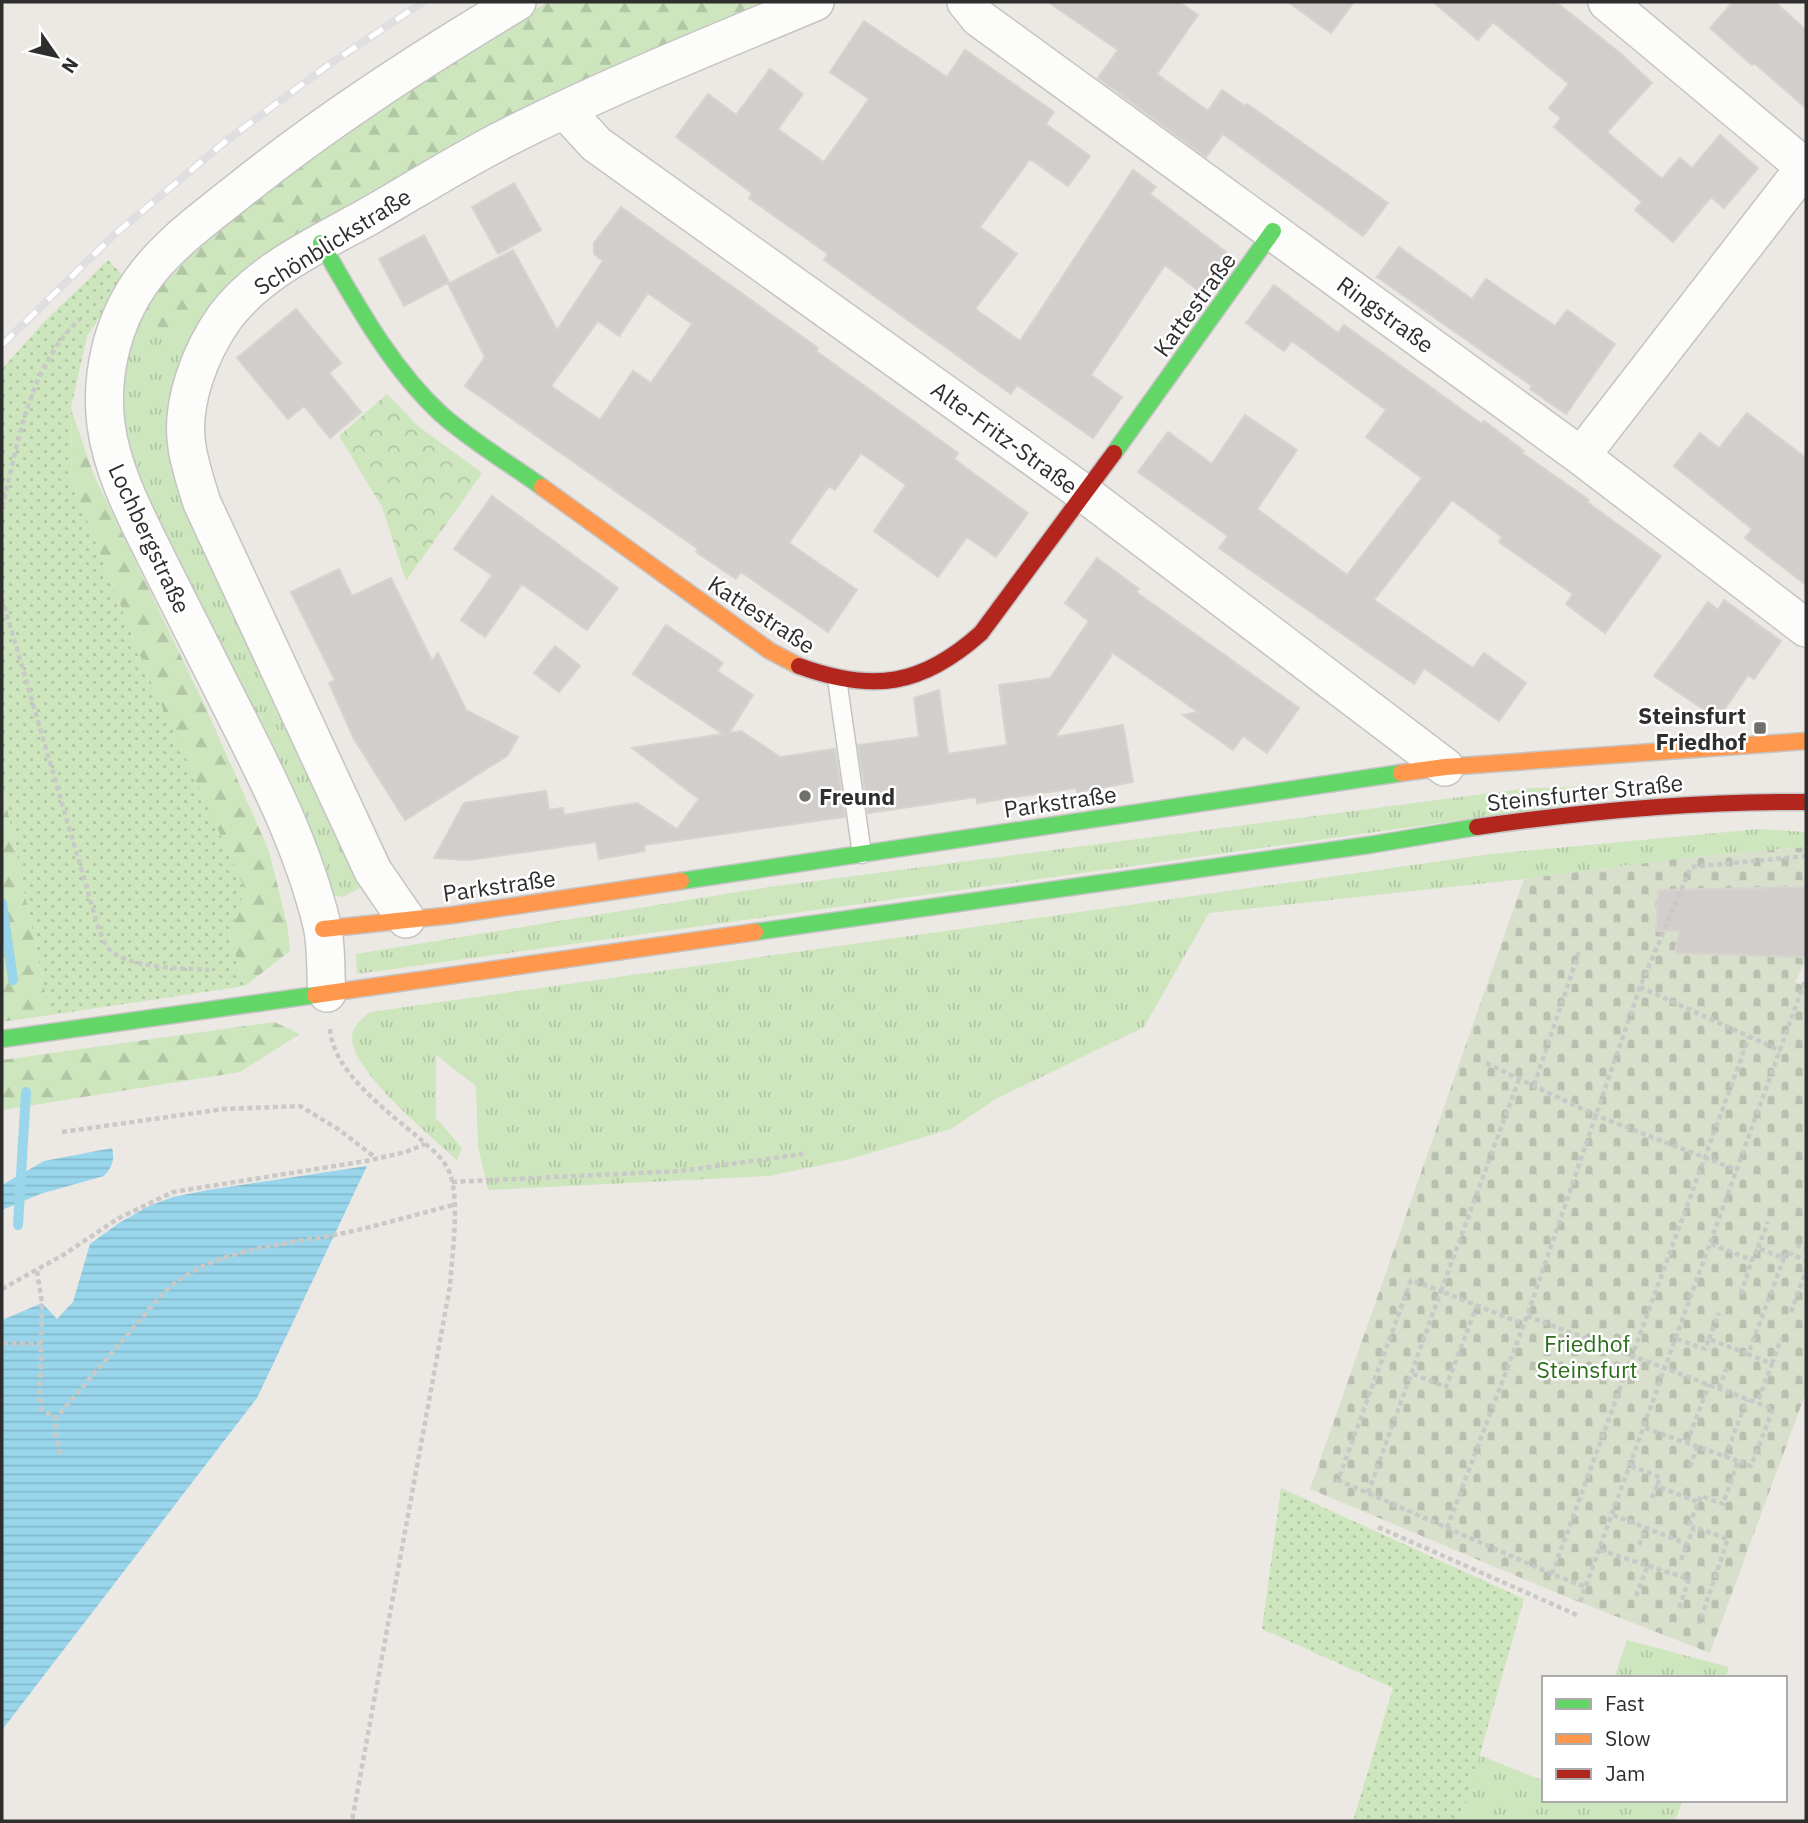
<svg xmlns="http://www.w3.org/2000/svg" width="1808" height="1823" font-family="'IBM Plex Sans',sans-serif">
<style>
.grass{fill:url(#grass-tufts)}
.forest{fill:url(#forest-firs)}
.cemetery{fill:url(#cemetery-stones)}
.park{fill:url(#park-crowns)}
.garden{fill:url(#garden-dots)}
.water{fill:url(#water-rules)}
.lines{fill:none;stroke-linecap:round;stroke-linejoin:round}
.stream{stroke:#99d6ec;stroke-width:10}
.building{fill:#d1cecb;stroke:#d7d4d0;stroke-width:2;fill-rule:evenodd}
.lane-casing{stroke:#c5c4c5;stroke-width:21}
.street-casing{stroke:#c5c4c5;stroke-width:40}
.fast-casing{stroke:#c5c4c5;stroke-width:19}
.slow-casing{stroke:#c5c4c5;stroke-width:19}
.jam-casing{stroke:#c5c4c5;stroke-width:19}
.path{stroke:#c9c9c8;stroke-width:4.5;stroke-dasharray:5 3.5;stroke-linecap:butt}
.lane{stroke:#fcfcfb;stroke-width:18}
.street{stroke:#fcfcfb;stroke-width:37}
.fast{stroke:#63d668;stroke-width:16}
.slow{stroke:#ff974d;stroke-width:16}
.jam{stroke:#b3261e;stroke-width:16}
.rail-casing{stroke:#dfdfe1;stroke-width:8}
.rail{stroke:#fff;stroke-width:5;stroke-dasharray:16;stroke-linecap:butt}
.poi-dot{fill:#706f6e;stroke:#fff;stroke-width:2.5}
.labels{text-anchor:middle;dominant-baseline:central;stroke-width:5;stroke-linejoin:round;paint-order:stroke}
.street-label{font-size:23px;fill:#2e2e2e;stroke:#fff}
.poi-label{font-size:23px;font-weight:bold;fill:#2e2e2e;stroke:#fff;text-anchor:end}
.park-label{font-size:23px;fill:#2c6e1b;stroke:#fff}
</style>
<defs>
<pattern id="grass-tufts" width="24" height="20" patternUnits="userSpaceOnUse" patternTransform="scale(1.75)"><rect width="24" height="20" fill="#cee6be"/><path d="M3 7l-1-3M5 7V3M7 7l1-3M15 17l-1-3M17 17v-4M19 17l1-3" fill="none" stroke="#b1c6a4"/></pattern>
<pattern id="forest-firs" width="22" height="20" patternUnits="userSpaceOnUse" patternTransform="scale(1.75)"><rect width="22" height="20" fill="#cee6be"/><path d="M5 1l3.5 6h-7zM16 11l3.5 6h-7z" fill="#b1c6a4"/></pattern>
<pattern id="cemetery-stones" width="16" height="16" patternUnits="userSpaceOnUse" patternTransform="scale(1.75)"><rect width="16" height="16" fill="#d8e0cc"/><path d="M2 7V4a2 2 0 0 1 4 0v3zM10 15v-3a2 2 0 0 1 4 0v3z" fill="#bac0b0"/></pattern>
<pattern id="park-crowns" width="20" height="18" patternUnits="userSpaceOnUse" patternTransform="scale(1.75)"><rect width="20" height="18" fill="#cee6be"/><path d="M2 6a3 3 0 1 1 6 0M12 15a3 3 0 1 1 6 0" fill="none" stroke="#b1c6a4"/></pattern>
<pattern id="garden-dots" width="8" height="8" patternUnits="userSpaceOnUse" patternTransform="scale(1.75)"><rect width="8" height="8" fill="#cee6be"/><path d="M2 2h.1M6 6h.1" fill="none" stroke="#b1c6a4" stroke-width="1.8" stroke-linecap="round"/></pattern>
<pattern id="water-rules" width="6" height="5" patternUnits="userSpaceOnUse" patternTransform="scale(1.75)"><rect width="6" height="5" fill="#99d6ec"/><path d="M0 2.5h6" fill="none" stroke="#84b8cb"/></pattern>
</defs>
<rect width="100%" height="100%" fill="#ece8e4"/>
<path class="grass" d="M137,319l58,21 -21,51 192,494 -23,12 -14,-2 -163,-347 -46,-115 1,-46z
M1578,787l-1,17 -1220,170 -1,-20 413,-67 760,-99z
M1759,829l47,3v15l-121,11 -161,21 -315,34 -65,114 -148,72 -45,30 -101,30 -81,17 -281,14 -10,-43 -2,-61 -40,-31v63l26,30 -5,12c-24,-22 -107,-90 -105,-123 1,-12 10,-18 18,-25l1121,-158z
M1627,1640l102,27 -4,11h-111z
M1479,1755l65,26v19h139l-8,21h-214z"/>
<path class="forest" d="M549,2h245l-276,120 -323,218 -58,-21 10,-17 80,-85 80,-60 212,-140z
M71,408l22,65 111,231 65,147 18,73 3,27 -45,35 -17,-56 10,-15 -91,-242 -75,-191z
M2,783l48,232 -48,7z
M274,1022l26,12 -60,38 -238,38v-50z"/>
<path class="cemetery" d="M1806,847v113l-11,22 11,5v405l-96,261 -141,-55 -259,-109 214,-610 161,-21z"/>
<path class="park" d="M387,394l31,32 64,47 -76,108 -24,-74 -43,-71z"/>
<path class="garden" d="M108,260l18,19 -39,57 -16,72 1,74 75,191 97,214 -6,28 -10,16 17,55 -195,29 -48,-232v-414l41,-46z
M1281,1488l243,111 -63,222h-108l40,-133 -131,-59z"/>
<path class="water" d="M112,1148c3,11 0,19 -8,28l-64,18 -38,16v-25l42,-24z
M367,1166l-110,232 -255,332v-410l40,-17 15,16 16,-17 17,-58 29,-21 30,-17 24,-9 35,-7z"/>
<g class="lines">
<path class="stream" d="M2,903l11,77
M18,1225l8,-133"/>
</g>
<path class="building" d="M1048,2h131l19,13 -41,59 51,37 14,-21 23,16 2,-2 141,99 -25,33 -140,-102 -17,23 -108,-79 20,-28z
M1288,2h66l-23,31z
M1433,2h123l64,51 32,30 -45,49 55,47 18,-21 12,10 28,-33 38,33 -34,40 -13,-11 -38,45 -38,-32 7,-8 -88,-75 7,-9 -12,-10 20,-24 -76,-62 -15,18z
M1733,2h42l31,28v78l-52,-45 -2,2 -42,-37z
M864,21l83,56 18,-27 89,62 -8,12 44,32 -22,30 -38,-27 -50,68 37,27 -42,55 45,32 113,-171 23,17 -6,7 76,58 -28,38 -33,-25 -74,110 31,22 -29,41 -76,-53 -6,9 -187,-134 4,-6 -79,-56 3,-5 -76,-56 32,-43 28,21 34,-46 33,25 -25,35 46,33 45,-63 -39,-27z
M514,183l27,47 -43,24 -26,-47z
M621,207l197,141 -2,3 142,102 -4,6 74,54 -32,44 -29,-20 -29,40 -64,-46 32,-46 -45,-32 -26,37 -6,-4 -40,57 68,47 -29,42 -87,-60 -5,7 -40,-27 2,-3 -233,-163 20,-29 -37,-73 65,-34 44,80 46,-69 -9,-7v-11zM648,293l44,31 -41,59 -18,-12 -33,49 -49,-34 47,-65 21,15z
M424,235l25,47 -45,24 -25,-47z
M1399,247l73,52 14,-20 69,47 12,-16 48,34 -49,70 -36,-25 2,-3 -155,-109z
M1274,285l64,48 6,-8 138,99 2,-3 40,30 -2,2 67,47 -2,2 74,54 -56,77 -39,-29 7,-10 -74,-52 3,-5 -50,-37 -78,100 99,68 11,-15 42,30 -27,38 -75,-53 -10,16 -195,-136 9,-12 -90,-64 30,-40 44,32 33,-49 52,35 -40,59 90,66 75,-97 -56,-41 20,-27 -94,-69 -8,10 -38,-28z
M296,309l45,54 -12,10 32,39 -31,26 -26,-32 -16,13 -51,-61z
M1747,413l59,45v127l-61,-47 7,-9 -78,-63 26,-33 19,15z
M492,496l126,92 -31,42 -65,-46 -37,53 -24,-17 31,-45 -38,-26z
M1097,558l42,31 -3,3 163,116 -32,45 -24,-17 -10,14 -50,-35 15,-3 -88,-61 1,5 -56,81 68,-12 10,57 -56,10 -1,-4 -99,15 -1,-6 -108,16 -10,-68 61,-8 -5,-39 25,-8 9,64 59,-9 -8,-60 51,-7 39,-57 -24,-18z
M339,569l13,27 39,-18 41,83 6,-8 28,57 52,27 -11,19 -102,64 -51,-81 -25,-56 6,-3 -44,-88z
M1724,600l57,41 -27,38 -6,-4 -30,44 -64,-43 54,-74 10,8z
M666,625l57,38 -6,8 36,24 -24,38 12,-2 39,26 55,-8 10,68 -201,28 1,6 -46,8 -3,-17 -127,18 -35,-2 30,-55 82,-12 3,19 14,-2 1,7 73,-12 40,26 22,-30 -67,-51 91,-14 -90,-60z
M555,646l25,20 -21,26 -25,-19z
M1806,887v70l-131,-4 4,-22h-23l2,-41z"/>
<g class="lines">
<g class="lane-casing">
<path id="lane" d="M837,679l25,175"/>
</g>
<g class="street-casing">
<path id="street" d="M966,2l13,16 602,438 225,172
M1607,2l199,166
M565,110l31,34 489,350 360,273
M1581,456l224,-289
M406,919l-33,-48 -171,-368c-6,-19 -12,-37 -15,-56 -7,-43 13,-95 38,-130 35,-47 96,-74 146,-102 43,-25 85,-51 129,-74 102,-52 209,-95 315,-139
M327,993c-2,-22 0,-46 -5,-68 -20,-82 -58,-154 -96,-229 -22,-44 -44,-88 -67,-133 -22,-45 -46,-88 -53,-138 -6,-50 6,-101 34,-142 25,-36 61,-62 95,-89 89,-72 184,-133 282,-192"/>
</g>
<g class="fast-casing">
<path id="fast" d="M321,243c35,60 69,124 120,171 29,26 69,50 101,73
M1114,453l159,-222
M681,881l720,-108
M755,932l614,-87 108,-18
M2,1039l313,-44"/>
</g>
<g class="slow-casing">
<path id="slow" d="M542,487l228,164 29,15
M1401,773l44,-6 361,-26
M323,929l130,-14 228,-34
M315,995l440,-63"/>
</g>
<g class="jam-casing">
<path id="jam" d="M799,666c74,27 123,20 182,-33l133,-180
M1477,827c110,-16 218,-26 329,-25"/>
</g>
<path class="path" d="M2,507c17,-65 26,-140 78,-188
M2,598l97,332c3,6 6,15 11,20 21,19 72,18 99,20
M1640,987l141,64
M330,1029c3,43 57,82 89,109 11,10 26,21 31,36 10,28 2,81 0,112l-98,535
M1486,1063l109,52 142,55
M1519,1079l-78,212 82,33
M1534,1085l45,-133
M62,1132l162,-23 76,-3 38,23 38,29
M452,1182l229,-11 122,-17
M1711,1244l41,16 6,-12 26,10 -36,96 24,10 -15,39
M1796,1245l10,4
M1758,1248l10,-26
M1784,1258l2,-6 20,8
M37,1271l5,32 -2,96 2,11 14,8
M2,1289l61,-34 56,-37 54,-26 193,-31 40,-9 19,-8
M1741,1294l11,-34
M1791,1312l15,-42
M1527,1316l246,93 -22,57 -13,-5 -15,43 -22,-8 -12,29 5,2
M1677,1339l28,10 4,-10 39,15
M1709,1339l10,-26
M3,1343l38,1
M1772,1364l9,-25
M1413,1374l33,13 31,-82
M1719,1388l8,-21
M1645,1428l93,33
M1687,1443l22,-59
M60,1454l-4,-19v-17l107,-125c51,-47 122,-47 186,-61 35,-8 69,-18 104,-27
M1725,1457l22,-58
M1631,1466l29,11 -3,9
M1690,1467l7,-20
M1368,1493l73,-202 -30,-11 -73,200 214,94 34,13
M1652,1498l5,-12 41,16
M1613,1515l74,29 7,-17 34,12 -29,85
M1378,1527l199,88
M1447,1528l80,-212 113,-329 51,-120 115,-11
M1639,1545l7,-17
M1600,1550l89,29 -10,29
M1681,1560l6,-16
M1552,1574l197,-537
M1636,1596l12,-31
M1580,1602l226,-624"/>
<use href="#lane" class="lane"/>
<use href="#street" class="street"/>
<use href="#fast" class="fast"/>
<use href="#slow" class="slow"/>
<use href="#jam" class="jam"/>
<g class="rail-casing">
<path id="rail" d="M2,345l112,-110 112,-94 101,-75 96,-64"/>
</g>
<use href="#rail" class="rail"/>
</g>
<g class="poi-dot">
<rect x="1753" y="721" width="14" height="14" rx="3.5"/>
<circle cx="805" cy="796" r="7"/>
</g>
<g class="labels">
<g class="street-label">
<text transform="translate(332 241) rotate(-32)">Schönblickstraße</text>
<text transform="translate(1194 304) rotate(-54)">Kattestraße</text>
<text transform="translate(1386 314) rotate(36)">Ringstraße</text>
<text transform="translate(1005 437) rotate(36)">Alte-Fritz-Straße</text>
<text transform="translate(150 538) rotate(65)">Lochbergstraße</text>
<text transform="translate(762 614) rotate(33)">Kattestraße</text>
<text transform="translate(1585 792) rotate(-6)">Steinsfurter Straße</text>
<text transform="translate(1060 801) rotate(-8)">Parkstraße</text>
<text transform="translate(499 885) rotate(-8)">Parkstraße</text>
</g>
<g class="poi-label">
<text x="1746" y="715">Steinsfurt<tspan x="1746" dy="26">Friedhof</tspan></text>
<text x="819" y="796" text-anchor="start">Freund</text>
</g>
<g class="park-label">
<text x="1587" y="1343">Friedhof<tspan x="1587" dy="26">Steinsfurt</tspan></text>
</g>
</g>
<rect width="1808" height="1823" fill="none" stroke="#2e2e2e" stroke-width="7"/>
<rect x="1542" y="1676" width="245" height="126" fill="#ffffff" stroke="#ababab" stroke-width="2"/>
<rect x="1556" y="1699" width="35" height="10" fill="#63d668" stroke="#ababab" stroke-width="2"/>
<text x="1605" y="1711" font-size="21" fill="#2e2e2e">Fast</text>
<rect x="1556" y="1734" width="35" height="10" fill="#ff974d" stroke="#ababab" stroke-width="2"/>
<text x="1605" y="1746" font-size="21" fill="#2e2e2e">Slow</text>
<rect x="1556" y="1769" width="35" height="10" fill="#b3261e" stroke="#ababab" stroke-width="2"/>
<text x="1605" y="1781" font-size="21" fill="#2e2e2e">Jam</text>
<g transform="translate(56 56) rotate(124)" stroke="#ffffff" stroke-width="5" paint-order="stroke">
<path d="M0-5L12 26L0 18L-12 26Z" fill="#2e2e2e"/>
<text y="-10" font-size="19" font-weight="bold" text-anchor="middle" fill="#2e2e2e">N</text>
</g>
</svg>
